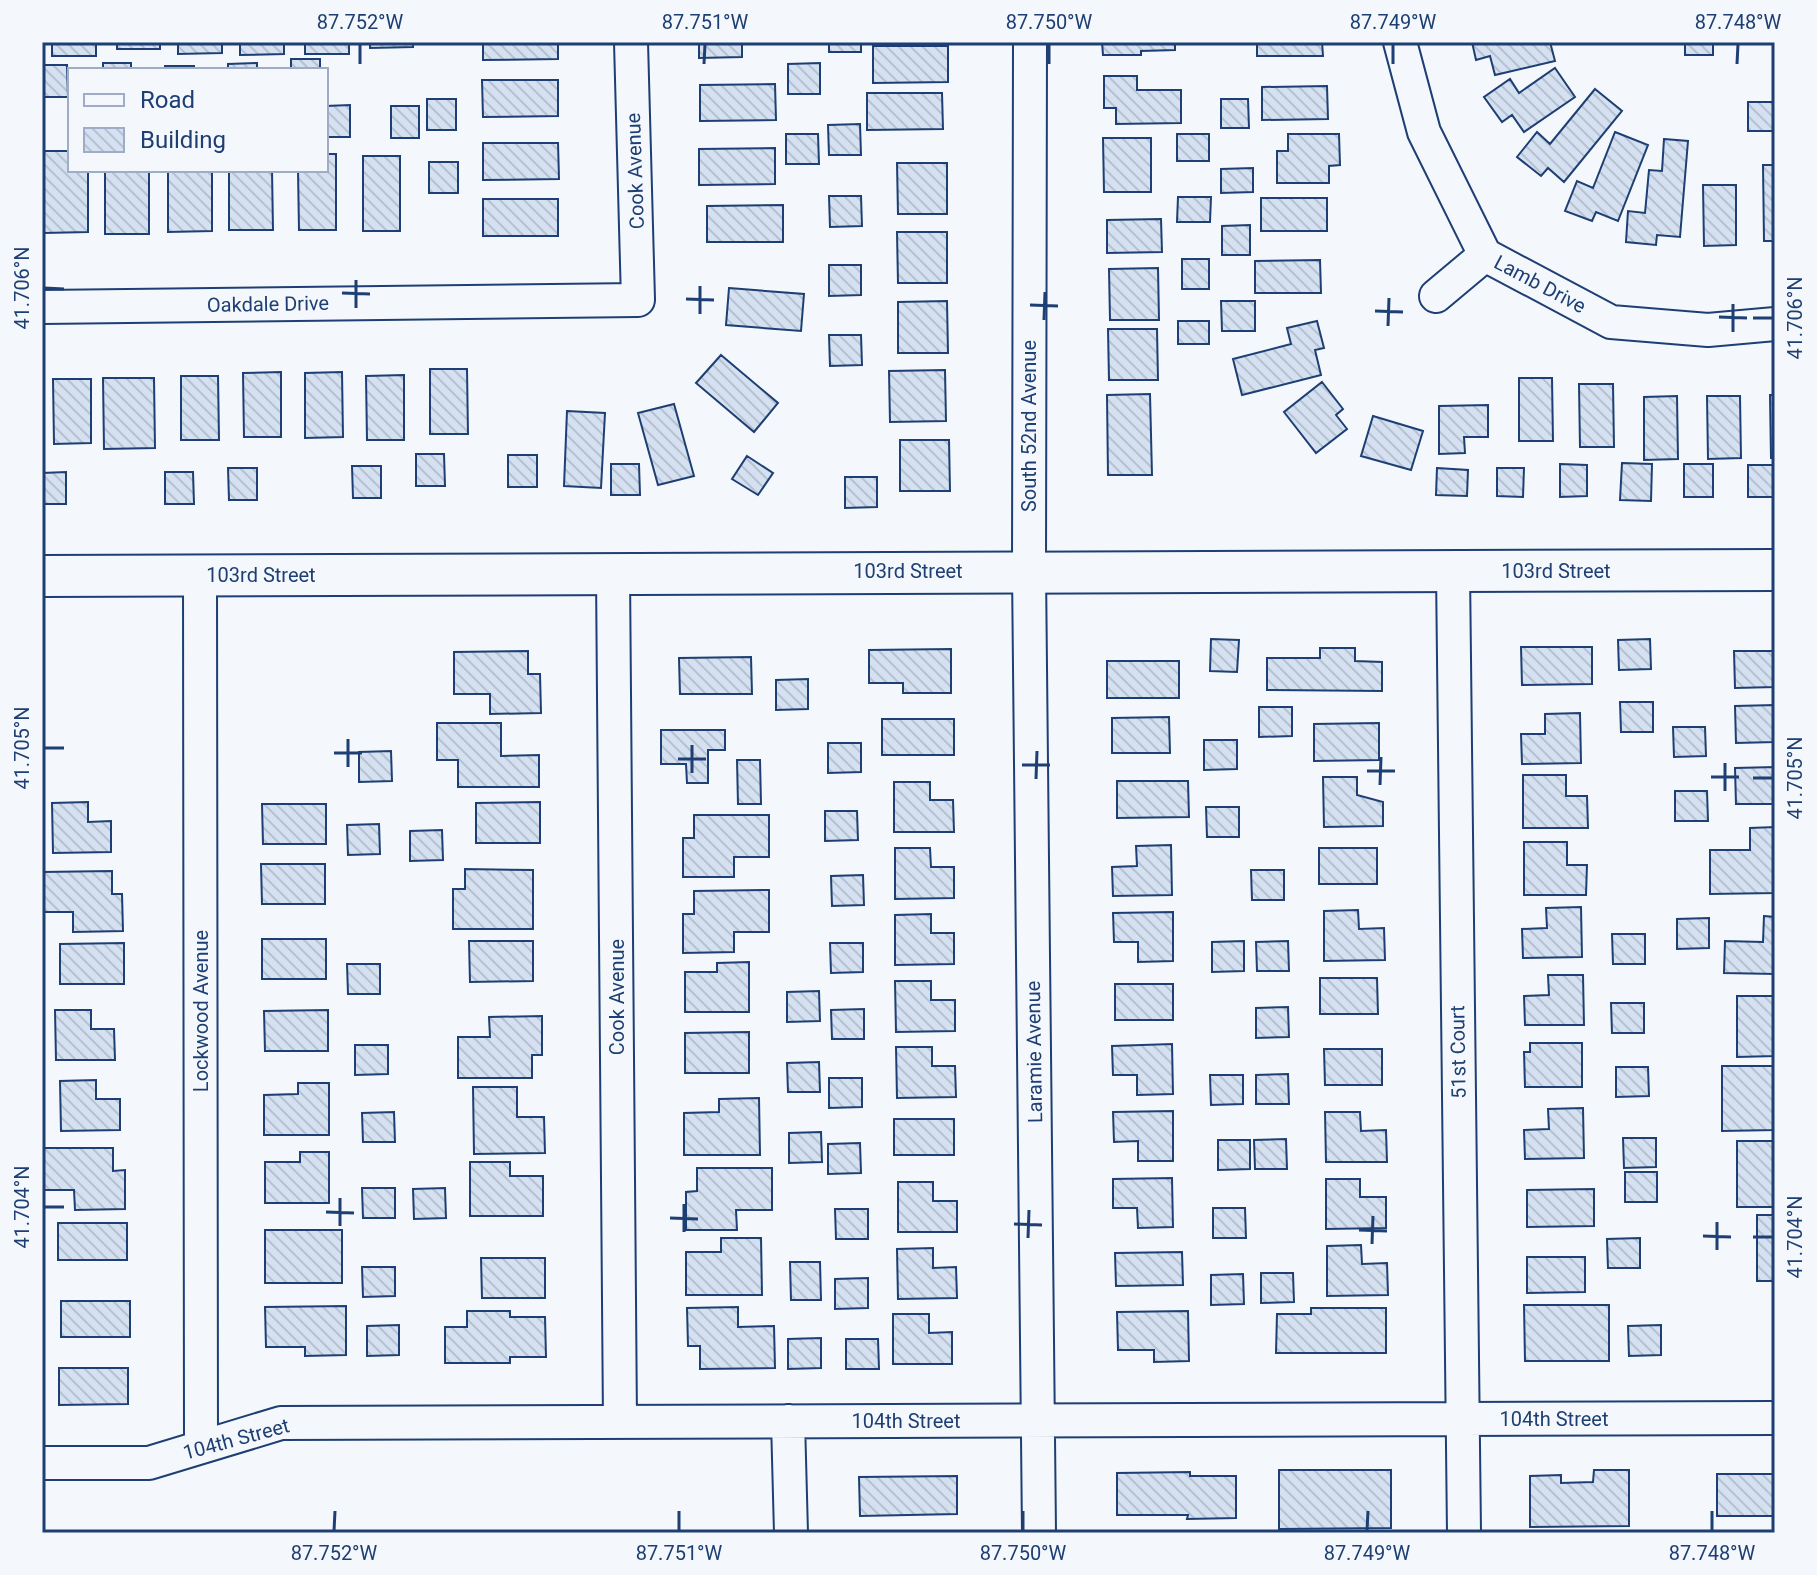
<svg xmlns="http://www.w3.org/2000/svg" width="1817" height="1575" font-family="Roboto,sans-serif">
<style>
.building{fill:url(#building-back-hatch);stroke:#1d3f73;stroke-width:2}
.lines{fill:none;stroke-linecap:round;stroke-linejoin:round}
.minor-casing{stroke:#1d3f73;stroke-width:36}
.major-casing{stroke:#1d3f73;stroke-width:44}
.minor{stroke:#f4f7fb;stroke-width:32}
.major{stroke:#f4f7fb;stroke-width:40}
.ticks{fill:none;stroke:#1d3f73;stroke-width:3}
.labels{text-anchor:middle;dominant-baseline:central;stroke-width:6;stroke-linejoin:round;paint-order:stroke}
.street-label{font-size:20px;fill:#1d3f73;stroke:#f4f7fb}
.neatline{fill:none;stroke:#1d3f73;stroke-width:3}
.ticks-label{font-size:20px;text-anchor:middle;fill:#1d3f73}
</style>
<defs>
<pattern id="building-back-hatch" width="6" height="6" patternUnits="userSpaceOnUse" patternTransform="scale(2)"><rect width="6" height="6" fill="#d5e0f0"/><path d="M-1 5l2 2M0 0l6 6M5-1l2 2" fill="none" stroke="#b6c1d1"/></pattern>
</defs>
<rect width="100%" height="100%" fill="#f4f7fb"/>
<path class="building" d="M52,42h44v14h-44z
M117,42h43v7h-43z
M178,42h44v11l-44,1z
M240,42h44v12l-44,1z
M305,42h44v12h-44z
M370,42h43v5l-43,1z
M483,42h75v17l-75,1z
M699,42h43v15l-43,1z
M829,42h32v10h-32z
M1102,42h73v8l-34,1v4h-38z
M1257,42h65l1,14h-66z
M1472,42h78l5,19 -60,14 -5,-19 -14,4z
M1685,42h28v13h-28z
M873,46h75v36l-75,1z
M291,59h29v11h-29z
M103,63h28v7h-28z
M257,63v7h-29v-6z
M820,63v31h-32v-30z
M42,65h25l1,32h-26z
M165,66h29v4h-29z
M1555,68l20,29 -51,35 -12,-17 -10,7 -18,-25 26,-18 9,14z
M1104,76h33v14h44v33l-65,1v-16h-12z
M482,80h76v36l-75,1z
M775,84l1,36 -76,1v-36z
M1327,86l1,33 -66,1v-33z
M1595,89l27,22 -58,71 -16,-14 -7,8 -24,-19 20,-25 13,12z
M867,93h75l1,36 -76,1z
M427,99h29v31h-29z
M1221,99h27l1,29h-28z
M1748,102h27v29h-27z
M350,105v32h-24v-31z
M391,106h28v32h-28z
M860,124l1,31h-32l-1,-30z
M1615,132l33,13 -30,76 -22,-9 -4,9 -27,-10 12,-30 16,7z
M786,134h32l1,30h-33z
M1177,134h32v27h-32z
M1288,134h51l1,31 -11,1v17h-52v-32h11z
M1103,138h48v54h-47z
M1664,139l24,2 -8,96 -23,-2 -1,10 -30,-3 2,-31 17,2 4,-43 13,1z
M483,143h75l1,36 -76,1z
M775,148v36l-76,1v-36z
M44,151h26v19h18v62l-44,1z
M326,154h10v76h-37l-1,-60h28z
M363,156h37v75h-37z
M429,162h29v31h-29z
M897,163h50v51h-49z
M1763,165h12v76h-11z
M1253,168v24l-32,1v-24z
M105,170h44v64h-44z
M168,170h44v61l-44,1z
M229,170h43l1,60h-44z
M1703,185h33v60l-32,1z
M829,196h32l1,30 -32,1z
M1178,197h33l-1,25h-33z
M1261,198h66v33h-66z
M483,199h75v37h-75z
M783,205v37h-76v-36z
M1161,219l1,33 -55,1v-33z
M1250,225v30h-28v-29z
M897,232h50v51h-49z
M1182,259h27v30h-27z
M1320,260l1,33h-66v-32z
M829,265h32v30l-32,1z
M1158,268l1,52h-49l-1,-51z
M729,288l75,6 -3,37 -75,-6z
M947,301l1,52h-50v-51z
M1221,301h34v30h-33z
M1178,321h31v23h-31z
M1317,321l7,27 -9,2 6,25 -79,20 -9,-36 58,-15 -4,-16z
M1108,329h49l1,51h-49z
M829,335h32l1,30 -32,1z
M721,355l57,48 -24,29 -58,-49z
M430,369h37l1,65h-38z
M945,370l1,51 -56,1 -1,-51z
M281,372v65h-37l-1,-64z
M342,372l1,65 -38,1v-65z
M404,375v65h-37l-1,-64z
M181,376h37l1,64h-38z
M103,378h51l1,70 -51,1z
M1519,378h33l1,63h-34z
M53,379h38v64l-37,1z
M1322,382l21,27 -7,6 11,14 -31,24 -32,-41z
M1579,384h34l1,63h-34z
M1150,394l2,81h-44l-1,-80z
M1770,395h5v63h-4z
M1677,396l1,63 -34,1v-63z
M1707,396h33l1,62 -33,1z
M674,404l20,72 -36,9 -20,-72z
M1488,405v32h-24l1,16 -26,1v-48z
M567,411l38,2 -4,75 -37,-2z
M1373,416l50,15 -12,39 -50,-14z
M900,440h49l1,51h-50z
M416,454h28l1,32h-29z
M508,455h29v32h-29z
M747,456l26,17 -15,22 -26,-16z
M1622,463l30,1 -1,37 -31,-1z
M611,464h28l1,31h-29z
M1560,464l27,1v31l-27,1z
M1684,464h29v33h-29z
M1748,465h27v32h-27z
M352,466h29v32h-28z
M228,468h29v32h-28z
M1437,468l31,2 -1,26 -31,-1z
M1497,468h27l-1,29 -26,-1z
M66,472v32h-24v-31z
M165,472h28l1,32h-29z
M845,477h32v30l-32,1z
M1211,639l28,1 -2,32 -27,-1z
M1650,639l1,30 -32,1 -1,-30z
M1521,647h71v37l-70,1z
M1320,648h35v13l27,1v29l-115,-1v-32h53z
M951,649v44h-48v-10h-34v-33z
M528,651v23h12l1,39 -51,1v-20h-36v-42z
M1734,651h41v36l-40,1z
M751,657l1,37h-72l-1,-36z
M1107,661h72v37h-72z
M808,679v30l-32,1v-30z
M1620,702h33v30h-32z
M1775,705v37l-39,1 -1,-37z
M1259,707h33v29l-33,1z
M1580,713l1,50 -59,1 -1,-30h24v-20z
M1169,717l1,36h-58v-35z
M882,719h72v36h-72z
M437,723h64v33l38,-1v32h-81v-27h-21z
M1379,723v37l-65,1v-37z
M1673,727h32l1,29 -32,1z
M661,730h64v20h-17v33h-21l-1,-19h-25z
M1204,740h33v29l-33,1z
M828,743h33v29l-33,1z
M391,751l1,30 -33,1v-30z
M737,760h23l1,44h-23z
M1775,767v37h-39l-1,-36z
M1523,775h43v21h21l1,32h-65z
M1323,777h34v18l26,7v24l-59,1z
M1117,781h71l1,36 -72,1z
M894,782h36v18h23l1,32h-60z
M1675,791h32l1,30h-33z
M88,802v20l23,-1v31l-58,1 -1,-50z
M540,802v41h-64v-40z
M262,804h64v40h-63z
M1206,807h33v30h-32z
M825,811h32l1,29 -33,1z
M694,815h75v42h-35v20h-51v-39h11z
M379,824l1,30 -32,1 -1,-30z
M1775,827v66l-65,1v-44h40v-22z
M442,830l1,30 -33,1v-30z
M1524,842h43v23h20l-1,30h-62z
M1171,845l1,50 -59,1 -1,-29 25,-1 -1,-20z
M895,848h35l1,19h23v31l-59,1z
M1319,848h58v36h-58z
M261,864h64v40h-63z
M465,869l68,1v59h-80v-40h12z
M1251,870h33v30h-32z
M112,871v23h10l1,37 -50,1v-20h-31v-40z
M863,875l1,30 -32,1 -1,-30z
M769,890v42h-35v20l-51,1v-39h11v-23z
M1581,907l1,50 -59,1 -1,-29 25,-1 -1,-20z
M1358,910l1,19 25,-1 1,32 -61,1v-50z
M1173,912v49l-35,1v-20h-24l-1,-29z
M931,914v19h23v31l-59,1v-50z
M1764,916l11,1v57l-51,-1 1,-32 38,1z
M1709,918v30l-32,1v-30z
M1612,934h33v30h-32z
M262,939h64v40h-64z
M469,941h64v40l-63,1z
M1244,941v30l-32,1v-30z
M1288,941l1,30h-32l-1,-29z
M124,943v41h-64v-40z
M830,943h33v29l-32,1z
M749,962v50h-64v-40h32v-9z
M347,964h33v30h-32z
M1548,975h35l1,50h-59l-1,-29 25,-1z
M1320,978h57l1,36h-58z
M895,981h36v19h24v31l-59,1z
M1115,984h58v36h-58z
M819,991l1,30 -33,1v-30z
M1737,996h38v60l-38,1z
M1611,1003h33v30h-32z
M1288,1007l1,30 -33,1v-30z
M864,1009v30h-32l-1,-29z
M55,1010h36v19h23l1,31h-59z
M328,1010v41h-63l-1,-40z
M542,1016v39h-10v23h-74v-41h32l-1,-20z
M749,1032v41h-64v-40z
M1530,1043h52v44h-57l-1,-35h6z
M1172,1044l1,50 -36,1v-20h-24l-1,-29z
M355,1045h33v29l-33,1z
M896,1047h36v19h23l1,31 -59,1z
M1324,1049h58v36h-57z
M819,1062l1,30h-32l-1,-29z
M1722,1066h53v64l-53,1z
M1616,1067h32l1,29 -33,1z
M1288,1074l1,30h-33v-29z
M1210,1075h33v29l-32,1z
M829,1078h33v29l-33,1z
M96,1080v19h24v31l-59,1 -1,-50z
M298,1083h31v52h-65v-40l34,-1z
M473,1087h44v30h27l1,36 -71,1z
M759,1098l1,57h-76v-42l35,-1v-13z
M1583,1108l1,50 -59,1 -1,-29 25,-1 -1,-20z
M1173,1111v50h-35v-20l-24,1 -1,-30z
M394,1112l1,30h-32l-1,-29z
M1325,1112h35l1,19 25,-1 1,32h-61z
M894,1119h60v36h-60z
M821,1132l1,30 -33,1v-30z
M1623,1138h33v29l-32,1z
M1286,1139l1,30h-32l-1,-29z
M1218,1140h32v29l-32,1z
M1737,1141h38l-1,66h-37z
M860,1143l1,30 -33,1v-30z
M42,1148h71v23l12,-1v39l-50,1 -1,-20h-32z
M300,1152h29v51h-64v-41h35z
M470,1162h40v14h33v40h-73z
M697,1168h75v42h-36l1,20h-51v-38l11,-1z
M1625,1172h32v30h-32z
M1172,1178l1,49 -35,1 -1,-20h-24v-29z
M1326,1179h34v18h26v31l-60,1z
M898,1182h35v19h24v31h-59z
M362,1188h33v30h-32z
M445,1188l1,30 -32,1 -1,-30z
M1594,1189v37l-67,1v-37z
M1213,1208h32l1,30h-33z
M835,1209h33v30h-32z
M1757,1215h18v66h-18z
M58,1223h69v37h-69z
M265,1230h77v53h-77z
M721,1238h40l1,57h-76v-43h35z
M1640,1238v30h-32l-1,-29z
M1361,1245l1,19 25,-1 1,32 -61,1v-50z
M933,1248v20l23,-1 1,31 -59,1 -1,-50z
M1182,1252l1,33 -67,1 -1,-33z
M1527,1257h58v35l-58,1z
M481,1258h64v40h-63z
M790,1262h30l1,38h-30z
M362,1267h33v29l-32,1z
M1261,1273h32l1,29 -33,1z
M1243,1274l1,30 -33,1v-30z
M868,1278v30l-33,1v-30z
M61,1301h69v36h-69z
M1524,1305h85v56h-84z
M346,1306v49l-41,1v-9h-39l-1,-40z
M738,1307v20l36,-1 1,42 -75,1v-23h-12l-1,-38z
M1311,1308h75v45h-110l1,-39h34z
M467,1311h43v6h35l1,40h-36v6h-65v-36h22z
M1188,1311l1,50 -35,1v-12h-36l-1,-38z
M893,1314h36v19l23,-1v32h-59z
M399,1325v30l-32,1v-30z
M1661,1325v30l-32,1 -1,-30z
M821,1338v30l-33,1v-30z
M846,1339h32l1,30h-33z
M59,1368h69v36l-69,1z
M1279,1470h112v58l-112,1z
M1594,1470h35v56l-99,1v-51l31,-1v8l32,-1z
M1190,1472v4h46v42l-49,1 1,-4h-71v-42z
M1717,1474h58v42h-58z
M957,1476v38l-97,2 -1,-39z"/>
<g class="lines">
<g class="minor-casing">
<path id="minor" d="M1030,42l-1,529 10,962
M1400,42l24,90 61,123 126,67 97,8 67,-6
M1436,296l49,-41
M42,307l596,-7 -7,-258
M1453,571l11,962
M613,573l7,849
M200,575l1,871
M788,1421l3,112
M42,1463h107l132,-40 1494,-5"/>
</g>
<g class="major-casing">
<path id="major" d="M42,576l1733,-6"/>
</g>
<use href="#minor" class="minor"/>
<use href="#major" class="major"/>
</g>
<path class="ticks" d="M360,64v-20M704,64l1,-20M1049,64v-20M1393,64v-20M1737,64l1,-20M44,288l20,1M342,293l28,1M686,299l28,1M1030,305l28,1M356,308v-28M1375,311l28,1M700,314v-28M1719,317l28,1M1753,318h20M1044,320l1,-28M1388,326l1,-28M1733,332v-28M44,748h20M334,753h28M678,759h28M1022,765h28M348,767v-28M1367,771h28M692,773v-28M1711,777h28M1753,778h20M1036,779l1,-28M1380,785l1,-28M1725,791v-28M44,1207h20M326,1212l28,1M670,1218l28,1M1014,1224l28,1M340,1226v-28M1359,1230l28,1M684,1232v-28M1703,1236l28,1M1753,1237h20M1028,1238l1,-28M1372,1244l1,-28M1717,1250v-28M334,1531l1,-20M679,1531v-20M1023,1531v-20M1367,1531l1,-20M1712,1531v-20"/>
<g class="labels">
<g class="street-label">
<text transform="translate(635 171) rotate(-92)">Cook Avenue</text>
<text transform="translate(1540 284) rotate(28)">Lamb Drive</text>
<text transform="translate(268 304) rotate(-1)">Oakdale Drive</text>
<text transform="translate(1029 426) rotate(-90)">South 52nd Avenue</text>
<text x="908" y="571">103rd Street</text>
<text x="1556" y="571">103rd Street</text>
<text x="261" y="575">103rd Street</text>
<text transform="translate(617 997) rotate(-90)">Cook Avenue</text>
<text transform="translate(201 1011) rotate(-90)">Lockwood Avenue</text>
<text transform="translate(1034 1052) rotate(-91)">Laramie Avenue</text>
<text transform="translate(1458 1052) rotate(-91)">51st Court</text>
<text x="1554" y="1419">104th Street</text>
<text x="906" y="1421">104th Street</text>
<text transform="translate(236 1439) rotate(-15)">104th Street</text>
</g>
</g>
<rect width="1817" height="1575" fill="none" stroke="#f4f7fb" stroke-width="88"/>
<rect x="68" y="68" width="260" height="104" fill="#f4f7fb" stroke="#9eadc5" stroke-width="2"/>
<rect x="84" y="94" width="40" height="12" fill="#f4f7fb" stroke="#9eadc5" stroke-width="2"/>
<text x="140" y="108" font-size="24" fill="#1d3f73">Road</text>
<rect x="84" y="128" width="40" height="24" fill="url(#building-back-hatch)" stroke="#9eadc5" stroke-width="2"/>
<text x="140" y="148" font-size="24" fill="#1d3f73">Building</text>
<rect x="44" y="44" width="1729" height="1487" class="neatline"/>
<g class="ticks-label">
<text x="360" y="29">87.752°W</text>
<text x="705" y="29">87.751°W</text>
<text x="1049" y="29">87.750°W</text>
<text x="1393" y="29">87.749°W</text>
<text x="1738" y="29">87.748°W</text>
<text transform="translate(22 288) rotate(-90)" y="7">41.706°N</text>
<text transform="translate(1795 318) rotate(-90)" y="7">41.706°N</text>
<text transform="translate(22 748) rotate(-90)" y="7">41.705°N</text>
<text transform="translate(1795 778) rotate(-90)" y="7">41.705°N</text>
<text transform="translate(22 1207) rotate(-90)" y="7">41.704°N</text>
<text transform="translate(1795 1237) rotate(-90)" y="7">41.704°N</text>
<text x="334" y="1560">87.752°W</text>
<text x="679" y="1560">87.751°W</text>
<text x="1023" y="1560">87.750°W</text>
<text x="1367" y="1560">87.749°W</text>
<text x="1712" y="1560">87.748°W</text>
</g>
</svg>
